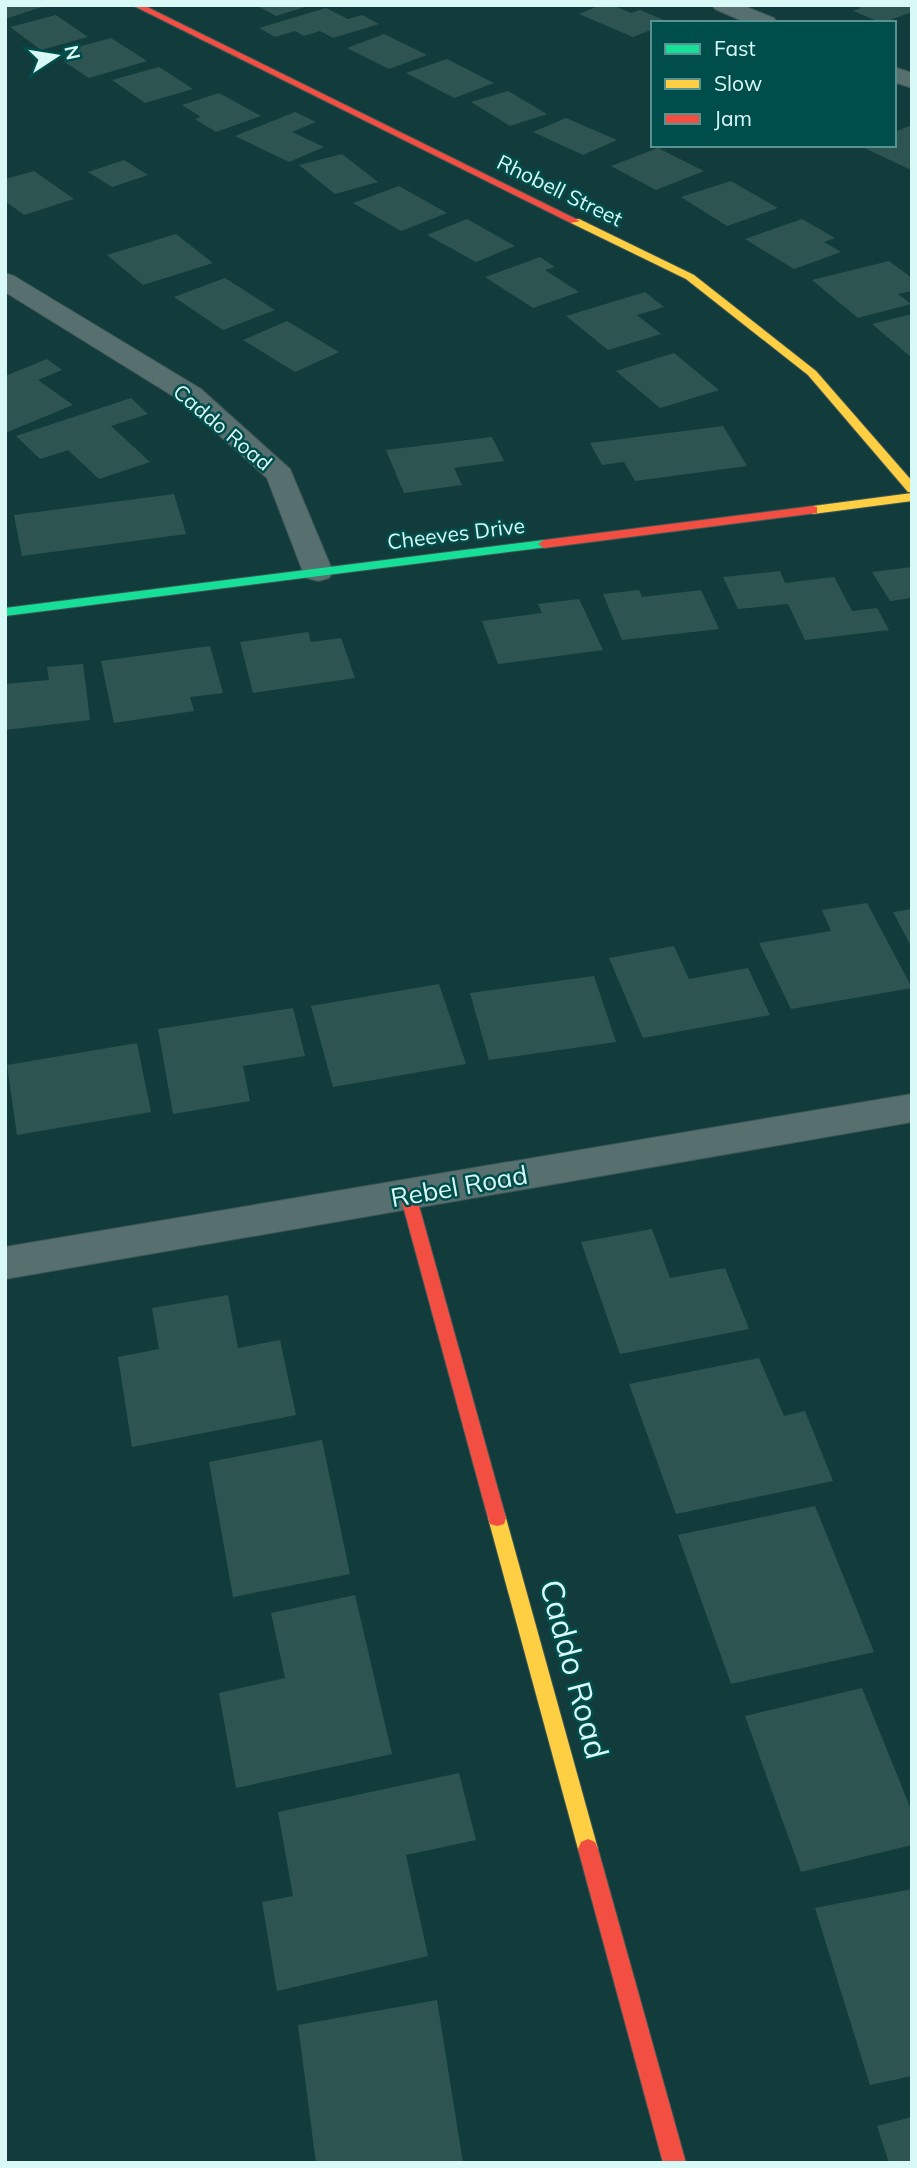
<svg xmlns="http://www.w3.org/2000/svg" width="917" height="2168" font-family="Mulish,sans-serif">
<style>
.building{fill:#2d5450}
.lines{fill:none;stroke-linecap:round;stroke-linejoin:round}
.street-casing{stroke:#3c5756;stroke-width:2}
.fast-casing{stroke:#3c5756;stroke-width:2}
.slow-casing{stroke:#3c5756;stroke-width:2}
.jam-casing{stroke:#3c5756;stroke-width:2}
.street{fill:#57706f;fill-rule:evenodd}
.fast{fill:#16e098;fill-rule:evenodd}
.slow{fill:#ffcf43;fill-rule:evenodd}
.jam{fill:#f24e42;fill-rule:evenodd}
.labels{text-anchor:middle;dominant-baseline:central;stroke-width:5;stroke-linejoin:round;paint-order:stroke}
.far-street-label{font-size:21px;fill:#d9f9f6;stroke:#004e4c}
.street-label{font-size:26px;fill:#d9f9f6;stroke:#004e4c}
.near-street-label{font-size:32px;fill:#d9f9f6;stroke:#004e4c}
</style>
<rect width="100%" height="100%" fill="#123c3b"/>
<path class="building" d="M5,5h34l3,2 -37,12z
M256,5h52v1l-32,10z
M601,5h11l19,8 9,-3 31,13h-18v6l-20,8 -54,-23z
M855,5h52l5,2v5l-30,11 -29,-12 8,-3z
M326,8l22,11 14,-4 17,9 -46,14 -13,-7 -16,5 -9,-5 -20,6 -16,-9z
M56,15l32,22 -47,13 -31,-23z
M384,34l43,21 -38,14 -42,-21z
M111,38l36,23 -58,17 -26,-17 11,-3 -11,-7z
M447,59l47,24 -40,15 -48,-25z
M159,67l34,22 -48,14 -33,-23z
M508,91l39,23 -37,12 -39,-24z
M219,93l42,23 -45,16 -21,-13 6,-2 -19,-12z
M295,112l21,10 -24,10 32,15 -35,15 -54,-26z
M566,118l51,22 -34,15 -50,-23z
M912,125v43l-3,1 -51,-24h36v-13z
M658,148l46,23 -48,19 -45,-24z
M342,154l36,28 -43,12 -36,-29z
M124,160l24,15 -36,12 -24,-15z
M34,171l40,28 -50,16 -19,-14v-22z
M731,181l47,27 -51,18 -46,-29z
M399,186l48,27 -46,18 -48,-28z
M467,219l48,27 -39,16 -49,-27z
M802,219l33,19 -11,4 17,10 -47,17 -49,-30z
M176,234l37,29 -70,22 -36,-30z
M540,257l15,10 -10,3 34,22 -46,16 -48,-31z
M889,261l23,17v13l-14,3 13,10 -53,14 -46,-38z
M225,278l50,32 -52,20 -49,-33z
M645,292l19,15 -27,8 24,19 -53,16 -42,-34z
M912,314v44l-40,-34z
M287,321l52,31 -44,20 -52,-32z
M674,353l45,37 -59,18 -44,-37z
M47,359l15,11 -24,10 35,25 -68,28v-57z
M131,398l17,16 -37,12 39,36 -51,17 -31,-29 -28,9 -24,-23z
M723,426l24,40 -112,15 -11,-19 -22,3 -12,-22z
M492,437l12,24 -50,7 8,17 -58,8 -18,-43z
M174,494l12,40 -164,22 -8,-41z
M912,567v31l-22,3 -18,-29z
M780,571l5,12 49,-6 18,34 25,-3 12,22 -84,10 -17,-36 -50,5 -15,-32z
M639,590l3,7 59,-7 18,39 -97,11 -19,-46z
M579,599l24,51 -105,14 -16,-43 60,-8 -4,-9z
M308,632l3,10 30,-4 14,40 -102,15 -13,-51z
M210,646l13,47 -33,4 4,14 -80,12 -13,-62z
M83,664l7,56 -85,10v-46l44,-4 -2,-13z
M867,903l45,85 -121,21 -32,-66 72,-12 -9,-21z
M912,909v39l-19,-36z
M674,946l15,33 59,-11 22,47 -127,23 -34,-80z
M594,976l22,66 -127,18 -19,-67z
M439,984l27,80 -133,23 -22,-81z
M293,1008l12,48 -62,10 7,35 -77,13 -15,-85z
M137,1043l14,69 -134,23 -10,-70z
M652,1229l18,49 55,-10 24,61 -129,25 -39,-112z
M228,1295l10,53 42,-8 16,75 -164,32 -14,-90 41,-8 -7,-41z
M759,1358l25,58 21,-5 28,70 -157,33 -47,-130z
M322,1440l28,134 -117,23 -24,-135z
M815,1506l59,146 -143,32 -53,-149z
M355,1595l37,159 -156,34 -17,-95 66,-15 -14,-65z
M862,1688l50,124v33l-111,27 -56,-156z
M459,1773l17,67 -70,15 22,101 -151,35 -15,-89 31,-6 -15,-84z
M912,1889v187l-42,9 -55,-177z
M437,2000l26,163h-147l-18,-138z
M912,2117v46h-23l-12,-37z"/>
<g class="lines">
<g class="street-casing">
<path id="street" d="M712,5h29l33,13 3,5h-30l-32,-14z
M894,67l18,6v15l-18,-6z
M5,273l9,3 187,113 89,80 43,103 -4,6 -11,3 -11,-3 -4,-6 -36,-94 -86,-77 -176,-109z
M912,1094v28l-907,157v-32z"/>
</g>
<g class="fast-casing">
<path id="fast" d="M544,540l6,4 -2,3 -543,69v-8z"/>
</g>
<g class="slow-casing">
<path id="slow" d="M571,219h8l115,56 122,96 96,110v11h-4l-100,-117 -122,-96 -115,-56z
M912,493v8l-99,13 -6,-4 6,-4z
M497,1510l7,2 2,6 92,331 -3,7 -7,3 -7,-3 -3,-7 -90,-331 2,-6z"/>
</g>
<g class="jam-casing">
<path id="jam" d="M132,5h11l437,216 -9,2z
M813,506l4,1v6l-273,35 -6,-4 6,-4z
M408,1189l6,2 2,4 90,323 -2,6 -7,2 -7,-2 -2,-6 -88,-323 2,-4z
M588,1839l7,3 3,7 88,314h-23l-85,-314 3,-7z"/>
</g>
<use href="#street" class="street"/>
<use href="#fast" class="fast"/>
<use href="#slow" class="slow"/>
<use href="#jam" class="jam"/>
</g>
<g class="labels">
<g class="far-street-label">
<text transform="translate(560 190) rotate(26)">Rhobell Street</text>
<text transform="translate(223 427) rotate(40)">Caddo Road</text>
<text transform="translate(456 533) rotate(-7)">Cheeves Drive</text>
</g>
<g class="street-label">
<text transform="translate(459 1186) rotate(-10)">Rebel Road</text>
</g>
<g class="near-street-label">
<text transform="translate(575 1669) rotate(75)">Caddo Road</text>
</g>
</g>
<rect width="917" height="2168" fill="none" stroke="#d9f9f6" stroke-width="14"/>
<rect x="651" y="21" width="245" height="126" fill="#004e4c" stroke="#579290" stroke-width="2"/>
<rect x="665" y="44" width="35" height="10" fill="#16e098" stroke="#579290" stroke-width="2"/>
<text x="714" y="56" font-size="21" fill="#d9f9f6">Fast</text>
<rect x="665" y="79" width="35" height="10" fill="#ffcf43" stroke="#579290" stroke-width="2"/>
<text x="714" y="91" font-size="21" fill="#d9f9f6">Slow</text>
<rect x="665" y="114" width="35" height="10" fill="#f24e42" stroke="#579290" stroke-width="2"/>
<text x="714" y="126" font-size="21" fill="#d9f9f6">Jam</text>
<g transform="translate(56 56) rotate(78)" stroke="#004e4c" stroke-width="5" paint-order="stroke">
<path d="M0-5L12 26L0 18L-12 26Z" fill="#d9f9f6"/>
<text y="-10" font-size="19" font-weight="bold" text-anchor="middle" fill="#d9f9f6">N</text>
</g>
</svg>
